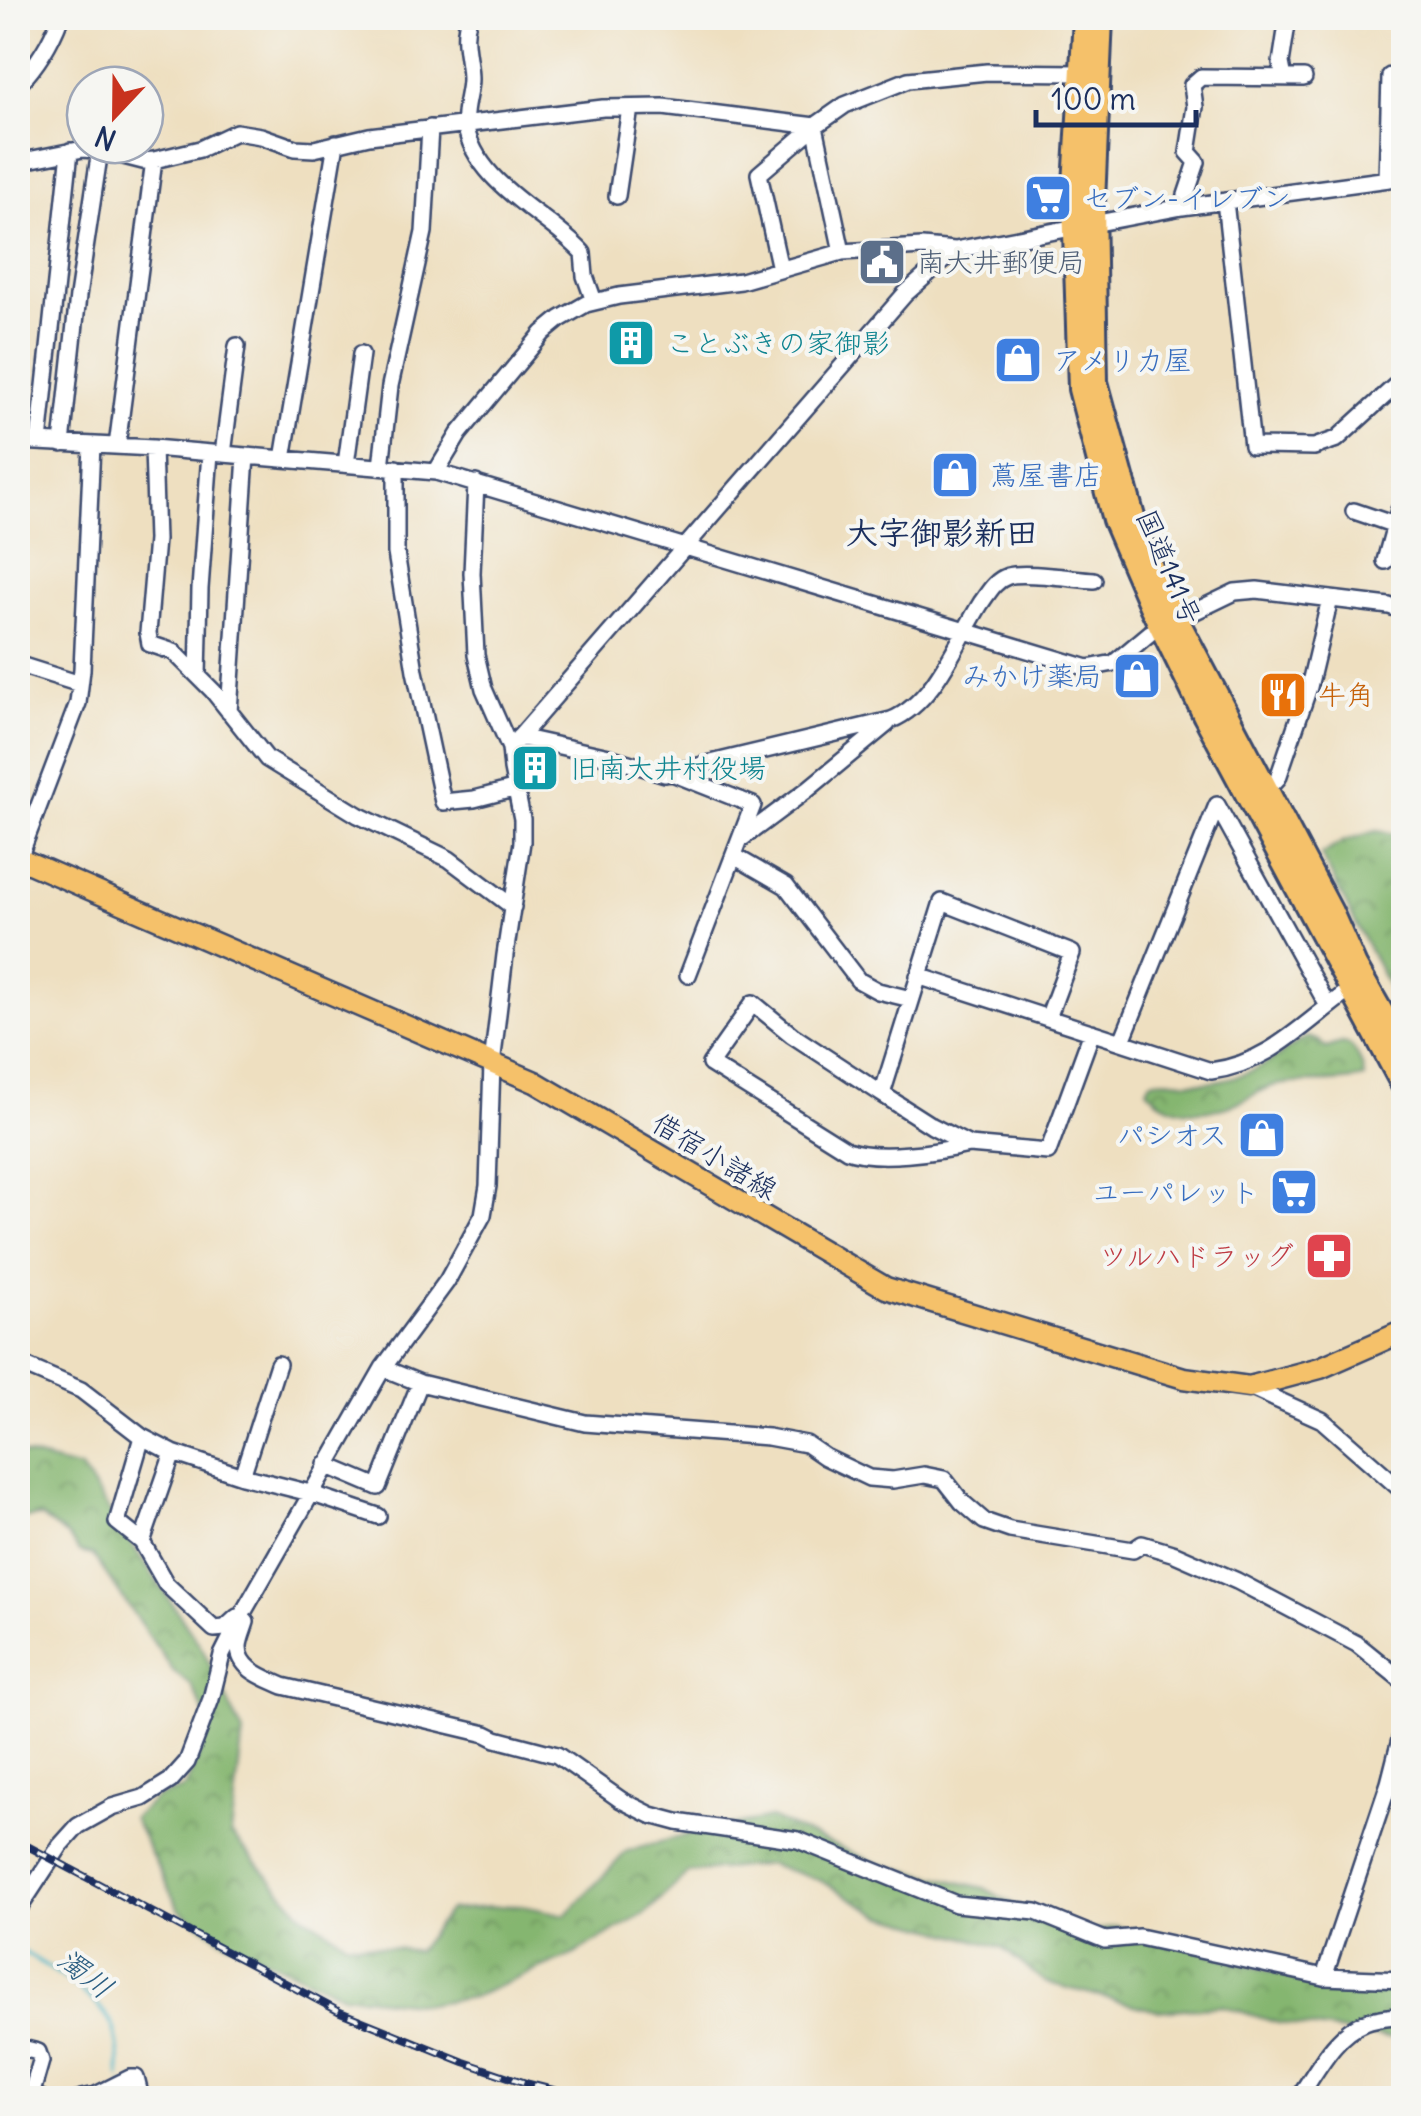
<svg xmlns="http://www.w3.org/2000/svg" width="1421" height="2116" font-family="Delius,'Klee One',sans-serif">
<style>
.forest{fill:url(#forest-crowns);stroke:#507266;stroke-width:2.5}
.lines{fill:none;stroke-linecap:round;stroke-linejoin:round}
.stream{stroke:#46b3c3;stroke-width:4}
.minor-casing{stroke:#3b496d;stroke-width:20}
.major-casing{stroke:#3b496d;stroke-width:25}
.highway-casing{stroke:#3b496d;stroke-width:28}
.minor{stroke:#fff;stroke-width:15}
.major{stroke:#f5c16b;stroke-width:20}
.highway{stroke:#f5c16b;stroke-width:22}
.rail-casing{stroke:#1b2f5e;stroke-width:8}
.rail{stroke:#f6f6f2;stroke-width:4;stroke-dasharray:11;stroke-linecap:butt}
.labels{text-anchor:middle;dominant-baseline:central;stroke-width:8;stroke-linejoin:round;paint-order:stroke}
.shop-label{font-size:28px;fill:#366cbe;stroke:#f6f6f2;text-anchor:start}
.service-label{font-size:28px;fill:#4e5e75;stroke:#f6f6f2;text-anchor:start}
.culture-label{font-size:28px;fill:#0d838f;stroke:#f6f6f2;text-anchor:start}
.street-label{font-size:28px;fill:#1b2f5e;stroke:#f6f6f2}
.food-label{font-size:28px;fill:#c56008;stroke:#f6f6f2;text-anchor:start}
.health-label{font-size:28px;fill:#be3a42;stroke:#f6f6f2;text-anchor:end}
.water-label{font-size:30px;font-style:italic;fill:#2a5d81;stroke:#f6f6f2}
.quarter-label{font-size:32px;font-weight:bold;fill:#1b2f5e;stroke:#f6f6f2}
</style>
<defs>
<pattern id="forest-crowns" width="20" height="18" patternUnits="userSpaceOnUse" patternTransform="scale(2.5)"><rect width="20" height="18" fill="#85b66f"/><path d="M2 6a3 3 0 1 1 6 0M12 15a3 3 0 1 1 6 0" fill="none" stroke="#6c945e"/></pattern>
</defs>
<rect width="100%" height="100%" fill="#f6f6f2"/>
<filter id="ink" filterUnits="userSpaceOnUse"><feTurbulence type="fractalNoise" baseFrequency=".01" numOctaves="2"/><feDisplacementMap in="SourceGraphic" scale="20" xChannelSelector="R" yChannelSelector="G"/><feConvolveMatrix kernelMatrix="1 2 1 2 8 2 1 2 1" color-interpolation-filters="sRGB"/></filter>
<filter id="wash" filterUnits="userSpaceOnUse"><feTurbulence type="fractalNoise" baseFrequency=".0048" numOctaves="4" result="noise"/><feDisplacementMap in="SourceGraphic" scale="40" xChannelSelector="R" yChannelSelector="G"/><feGaussianBlur stdDeviation="2.25" result="paint"/><feColorMatrix in="noise" values="0 0 0 0 0 0 0 0 0 0 0 0 0 0 0 0 0 1.4 0 .05"/><feComposite in="paint" operator="in"/></filter>
<g filter="url(#wash)">
<rect width="100%" height="100%" fill="#eedfc0"/>
<path class="forest" d="M1376,831l27,4v97l-15,40 15,3v41l-82,-161 23,-14z
M1308,1037l11,4 6,7c6,-1 11,-4 17,-5 14,0 22,25 22,35 -28,7 -58,2 -87,7 -13,2 -24,11 -36,16 -30,14 -72,16 -94,-12l4,-8c18,-5 36,3 55,1 24,-2 48,-10 68,-23 12,-7 21,-16 34,-22z
M18,1453l63,16 121,179 41,85 -12,101 71,80 44,28 71,9 32,-41 69,-5 48,10 61,-64 67,-18 76,-15 109,46 105,24 87,49 45,-11 175,51 112,12v51l-125,-17 -55,-17 -66,5 -112,-29 -44,-35 -119,-32 -63,-35 -49,-16 -82,9 -42,40 -73,42 -100,42 -47,7 -83,-9 -125,-58 -39,-28 -46,-91 23,-20 29,-10 26,-61 -20,-42 -17,-13 -81,-117 -14,-3 -11,-16 -27,-19 -23,1z"/>
<g class="lines">
<path class="stream" d="M18,1949c27,16 86,50 96,80 5,15 5,32 6,47
M123,2085l8,13"/>
</g>
</g>
<g filter="url(#ink)">
<g class="lines">
<g class="minor-casing">
<path id="minor" d="M469,18c-8,20 1,40 1,61 0,15 -7,30 -5,45 11,61 80,88 118,129l2,23 9,25
M1284,78l-3,-15 7,-45
M18,85c18,-19 33,-43 42,-67
M18,162l65,-13 21,2 39,10 11,-1 46,-11 36,-17 25,4 34,12 19,1 55,-13 234,-28 60,-1 152,19 27,126
M1387,179l3,-103
M617,196l13,-88
M1225,201l27,245 62,1 23,-8 67,-61
M1182,207l15,-45 -9,-10 7,-45 -3,-22 9,-8 103,1
M780,269l-21,-95 56,-48 30,-21 63,-25 79,-8 93,1
M18,441l135,7 283,24 652,196 26,-5 36,-30 85,-41 22,-2 132,16 15,5
M39,442l31,-291
M62,444l16,-148 22,-146
M117,446l37,-286
M153,448l3,92 -8,93 2,11 24,8 39,39 54,68 91,56 91,44 64,48
M223,454l14,-108
M283,459l53,-316
M346,464l15,-110
M381,467l9,-81 34,-154 6,-104
M396,468v85l19,118 28,131 31,-3 43,-11
M436,472l23,-38 84,-101 17,-14 26,-15 33,-8 122,-15 101,-29 80,-5 33,3 227,-43 222,-30
M1354,511l41,14
M1385,561l14,-51 5,-3
M23,666l57,18
M198,676l2,-87 10,-136
M229,712l17,-256
M519,737l90,20 56,17 226,-54c43,-17 66,-79 90,-117 8,-11 13,-22 27,-27 16,-5 67,3 86,4
M510,748l395,-454 50,-44
M672,773l81,32 -65,170
M1266,791l12,-13 31,-91 21,-88
M741,839l66,-49 80,-66
M734,856l52,30 72,94 20,11 33,8
M19,858l59,-155 4,-33 10,-225
M918,976l293,95c62,-8 97,-53 146,-86
M1048,1018l24,-65 -130,-51 -60,192 50,32 37,19 79,7 44,-120
M1122,1041l95,-236 111,201
M882,1094l-90,-59 -39,-32 -43,61 137,86c30,11 90,2 122,-5
M18,1363l63,27 61,47 31,16 69,23 68,17 68,23
M383,1368l37,15 165,40 183,14 38,7 19,13 44,21 24,2 31,-5 20,4 18,23 22,19 26,9 123,20 9,-6 33,10 62,27 120,63 47,38
M1249,1387l73,33 82,72
M142,1437l-25,85 25,20 24,42 48,45 11,-1 12,-11
M326,1465l52,22 42,-104
M242,1476l36,-112
M142,1542l31,-89
M246,1622c-2,7 -7,18 -7,25 0,23 27,31 44,39l203,48 10,5 61,16 64,45 30,15 26,7 121,18 158,64 80,8 69,28 34,-3 185,40 80,3
M18,1910l42,-64 18,-20 34,-19 31,-9 27,-17 17,-19 24,-63 11,-44 22,-44 139,-243 64,-87 36,-66 5,-29 4,-122 13,-109 17,-113v-23l-10,-50 -2,-21 -26,-59 -8,-34 -4,-82 4,-90
M1324,1977l65,-194 15,-59
M18,2047l20,5 3,9 -10,35 10,2
M81,2098l15,-3 34,-17h6l5,20
M1298,2098c18,-25 36,-64 67,-76 11,-5 26,-5 39,-7"/>
</g>
<g class="major-casing">
<path id="major" d="M18,858l517,224 351,206 298,90 65,9 71,-19 84,-37"/>
</g>
<g class="highway-casing">
<path id="highway" d="M1085,18l-11,183 6,188 34,131 37,86 54,110 199,371
M1101,18l-8,184 3,180 40,146 25,65 16,27 154,292 24,54 49,86"/>
</g>
<use href="#minor" class="minor"/>
<use href="#major" class="major"/>
<use href="#highway" class="highway"/>
<g class="rail-casing">
<path id="rail" d="M18,1841l322,171 124,50 65,22 56,14"/>
</g>
<use href="#rail" class="rail"/>
</g>
</g>
<defs>
<g id="supermarket-square" transform="scale(2.5)"><rect x="-9" y="-9" width="18" height="18" rx="4" fill="#3f7fe0" stroke="#f6f6f2"/><path d="M-6-5.5h2.5l.6 2H6L4.5 2H-2.5L-4.4-4H-6ZM-1.5 3.2a1.3 1.3 0 1 0 .1 0ZM3 3.2a1.3 1.3 0 1 0 .1 0Z" fill="#fff"/></g>
<g id="civic-square" transform="scale(2.5)"><rect x="-9" y="-9" width="18" height="18" rx="4" fill="#5c6f8a" stroke="#f6f6f2"/><path d="M-.6-6.5H3V-4.5H.6V-3L4-1V1h2V6H-6V1h2V-1L-.6-3ZM-1.2 2.5V6h2.4V2.5Z" fill="#fff"/></g>
<g id="building-square" transform="scale(2.5)"><rect x="-9" y="-9" width="18" height="18" rx="4" fill="#0f9aa8" stroke="#f6f6f2"/><path d="M-4-6H4V6H1V3H-1V6H-4ZM-2.5-4.3h1.7v1.8h-1.7ZM.8-4.3h1.7v1.8H.8ZM-2.5-1h1.7V.8h-1.7ZM.8-1h1.7V.8H.8Z" fill="#fff"/></g>
<g id="shop-square" transform="scale(2.5)"><rect x="-9" y="-9" width="18" height="18" rx="4" fill="#3f7fe0" stroke="#f6f6f2"/><path d="M-5-2.5h2.3a2.7 3.5 0 0 1 5.4 0H5L5.5 6h-11ZM-1.5-2.5h3a1.5 2.3 0 0 0-3 0Z" fill="#fff"/></g>
<g id="restaurant-square" transform="scale(2.5)"><rect x="-9" y="-9" width="18" height="18" rx="4" fill="#e8710a" stroke="#f6f6f2"/><path d="M-5-6h1v4h1v-4h1v4h1v-4h1v5L-1.5 .5V6h-2V.5L-5-1ZM5-6V6H3V1.5H1.5Q1.5-4 5-6Z" fill="#fff"/></g>
<g id="pharmacy-square" transform="scale(2.5)"><rect x="-9" y="-9" width="18" height="18" rx="4" fill="#e0444e" stroke="#f6f6f2"/><path d="M-2-6h4v4h4v4h-4v4h-4v-4h-4v-4h4Z" fill="#fff"/></g>
</defs>
<g fill-rule="evenodd">
<use href="#supermarket-square" x="1048" y="198"/>
<use href="#civic-square" x="882" y="262"/>
<use href="#building-square" x="631" y="343"/>
<use href="#shop-square" x="1018" y="360"/>
<use href="#shop-square" x="955" y="475"/>
<use href="#shop-square" x="1137" y="676"/>
<use href="#restaurant-square" x="1283" y="695"/>
<use href="#building-square" x="535" y="768"/>
<use href="#shop-square" x="1262" y="1135"/>
<use href="#supermarket-square" x="1294" y="1192"/>
<use href="#pharmacy-square" x="1329" y="1256"/>
</g>
<g class="labels">
<g class="shop-label">
<text x="1083" y="198">セブン-イレブン</text>
<text x="1053" y="360">アメリカ屋</text>
<text x="990" y="475">蔦屋書店</text>
<text x="1102" y="676" text-anchor="end">みかけ薬局</text>
<text x="1227" y="1135" text-anchor="end">パシオス</text>
<text x="1259" y="1192" text-anchor="end">ユーパレット</text>
</g>
<g class="service-label">
<text x="917" y="262">南大井郵便局</text>
</g>
<g class="culture-label">
<text x="666" y="343">ことぶきの家御影</text>
<text x="570" y="768">旧南大井村役場</text>
</g>
<g class="street-label">
<text transform="translate(1169 567) rotate(67)">国道141号</text>
<text transform="translate(715 1156) rotate(31)">借宿小諸線</text>
</g>
<g class="food-label">
<text x="1318" y="695">牛角</text>
</g>
<g class="health-label">
<text x="1294" y="1256">ツルハドラッグ</text>
</g>
<g class="water-label">
<text transform="translate(86 1973) rotate(38)">濁川</text>
</g>
<g class="quarter-label">
<text x="942" y="532">大字御影新田</text>
</g>
</g>
<rect width="1421" height="2116" fill="none" stroke="#f6f6f2" stroke-width="60"/>
<g transform="translate(115 115) rotate(202)"><circle r="48" fill="#f6f6f2" stroke="#9ea6b7" stroke-width="2.5"/>
<path d="M0-8L18 38L0 25L-18 38Z" fill="#c8321e"/>
<text y="-15" font-size="28" font-weight="bold" text-anchor="middle" fill="#1b2f5e">N</text>
</g>
<path d="M1036 110v15h160v-15" fill="none" stroke="#1b2f5e" stroke-width="5"/>
<text x="1051" y="110" font-size="30" fill="#1b2f5e" stroke="#f6f6f2" stroke-width="8" paint-order="stroke">100 m</text>
</svg>
